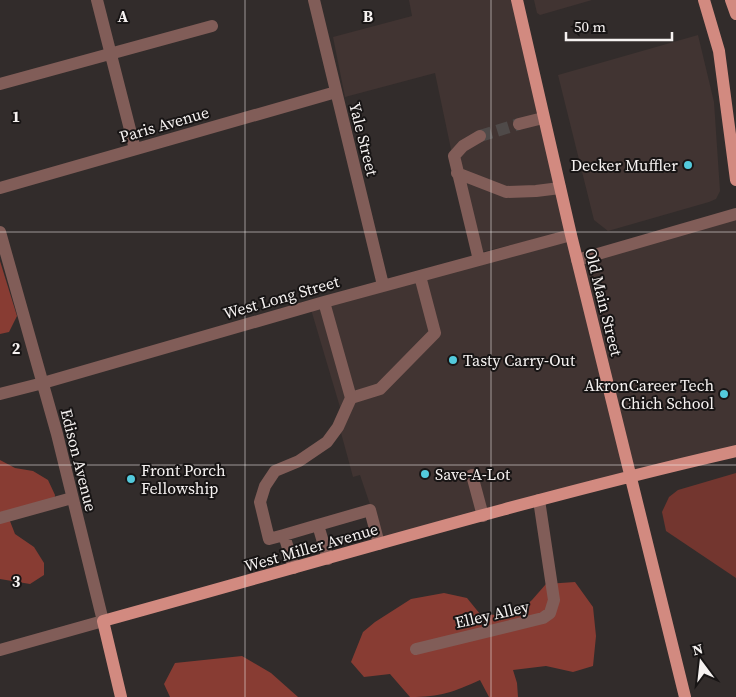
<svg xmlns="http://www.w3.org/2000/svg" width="736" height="697" font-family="'Source Serif 4',serif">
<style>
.built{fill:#413432}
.green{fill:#73362f}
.forest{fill:#883c33}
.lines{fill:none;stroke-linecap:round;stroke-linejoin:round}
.minor-tunnel{stroke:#4f4a49;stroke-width:12;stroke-dasharray:12 6;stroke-linecap:butt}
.minor{stroke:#815d58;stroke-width:12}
.major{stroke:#d28a80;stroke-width:12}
.grid{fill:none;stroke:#f6f2f1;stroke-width:1;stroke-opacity:0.55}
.poi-dot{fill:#53cadc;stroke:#181515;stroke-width:2}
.labels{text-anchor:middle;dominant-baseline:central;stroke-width:4;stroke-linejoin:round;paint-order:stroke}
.street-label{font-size:16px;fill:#f6f2f1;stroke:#181515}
.poi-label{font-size:16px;fill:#f6f2f1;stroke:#181515;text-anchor:start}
.grid-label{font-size:16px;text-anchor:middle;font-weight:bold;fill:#f6f2f1;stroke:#181515;stroke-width:4;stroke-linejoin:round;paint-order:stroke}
</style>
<rect width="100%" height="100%" fill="#322c2b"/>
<path class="built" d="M409,0h104l53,232 -93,22 -38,-181 -90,24 -12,-60 79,-21z
M534,0h58l-52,15 -3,-2z
M698,35l16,67 6,89 -4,8 -7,3 -101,29 -14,-11 -36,-145z
M736,218v229l-102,23 -54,-208z
M571,235l60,240 -248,68 -23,-68 -7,2 -13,-48 5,-5 -35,-118z"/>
<path class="green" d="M736,473v105l-70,-47 -4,-19 7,-15 9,-7z"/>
<path class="forest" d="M0,261l17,55 -8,16 -9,2z
M0,460l15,8 18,3 15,9 7,15 -1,8 -46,13 7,18 19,13 10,16v12l-14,9 -30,-5z
M575,582l18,25 3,29 -3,30 -20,6 -27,-6 -33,4 4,13 1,14h-29l-9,-17c-27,12 -39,17 -70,17l-20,-23 -26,3 -13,-15 12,-30 12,-10 36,-23 33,-6 23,5 13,16 34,2 18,-16 14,-16z
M242,656l29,17 27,24h-128l-6,-13 11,-21z"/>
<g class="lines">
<path class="minor-tunnel" d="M480,136l39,-12"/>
<path class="minor" d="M97,0l38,149
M314,0l69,285
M0,84l212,-58
M519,124l24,-6
M457,173l49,19 30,-1 24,-3
M0,188l336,-96
M0,232l57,202 46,187 -103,29
M479,260l-25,-104 9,-10 17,-10
M577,260l159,-46
M0,394l43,-11 281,-81 247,-67
M351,398l29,-9 55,-56 -15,-57
M472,475l11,41
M0,518l72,-20
M318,525l52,-15 9,34
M284,535l34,-10 10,34
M294,568l-10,-33 -15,4 -9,-37 5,-16 10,-15 24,-10 28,-19 11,-15 13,-29 -27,-96
M416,649l127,-31 7,-5 4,-13 -15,-100"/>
<path class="major" d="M517,0l54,235 114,462
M704,0l15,51 17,129
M731,0l5,14
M121,697l-18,-76c211,-58 420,-121 633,-170"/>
</g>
<path class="grid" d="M245,0v697M491,0v697M0,232h736M0,465h736"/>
<g class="poi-dot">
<circle cx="688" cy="165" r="5"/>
<circle cx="453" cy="360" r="5"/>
<circle cx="724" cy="394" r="5"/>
<circle cx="425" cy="474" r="5"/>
<circle cx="131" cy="479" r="5"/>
</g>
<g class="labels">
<g class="street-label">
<text transform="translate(164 124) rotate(-16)">Paris Avenue</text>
<text transform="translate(364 139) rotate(76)">Yale Street</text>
<text transform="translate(281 297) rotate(-16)">West Long Street</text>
<text transform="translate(604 302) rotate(76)">Old Main Street</text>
<text transform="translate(79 460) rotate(76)">Edison Avenue</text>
<text transform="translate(311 547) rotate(-16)">West Miller Avenue</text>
<text transform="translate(492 614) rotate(-13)">Elley Alley</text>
</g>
<g class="poi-label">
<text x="678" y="165" text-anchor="end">Decker Muffler</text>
<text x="463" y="360">Tasty Carry-Out</text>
<text x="714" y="385" text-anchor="end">AkronCareer Tech<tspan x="714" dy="18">Chich School</tspan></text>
<text x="141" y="470">Front Porch<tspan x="141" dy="18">Fellowship</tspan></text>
<text x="435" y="474">Save-A-Lot</text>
</g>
</g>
<g class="grid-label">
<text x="123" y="22">A</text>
<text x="368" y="22">B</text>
<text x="16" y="122">1</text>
<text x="16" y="354">2</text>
<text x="16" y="587">3</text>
</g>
<g transform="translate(701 662) rotate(345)" stroke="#181515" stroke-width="4" paint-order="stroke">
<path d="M0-4L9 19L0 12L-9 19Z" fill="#f6f2f1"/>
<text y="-8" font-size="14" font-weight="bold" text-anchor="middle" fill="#f6f2f1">N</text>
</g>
<path d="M566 32v8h106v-8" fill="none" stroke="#f6f2f1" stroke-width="2.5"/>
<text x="574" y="32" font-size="15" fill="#f6f2f1" stroke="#181515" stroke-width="4" paint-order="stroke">50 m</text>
</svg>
